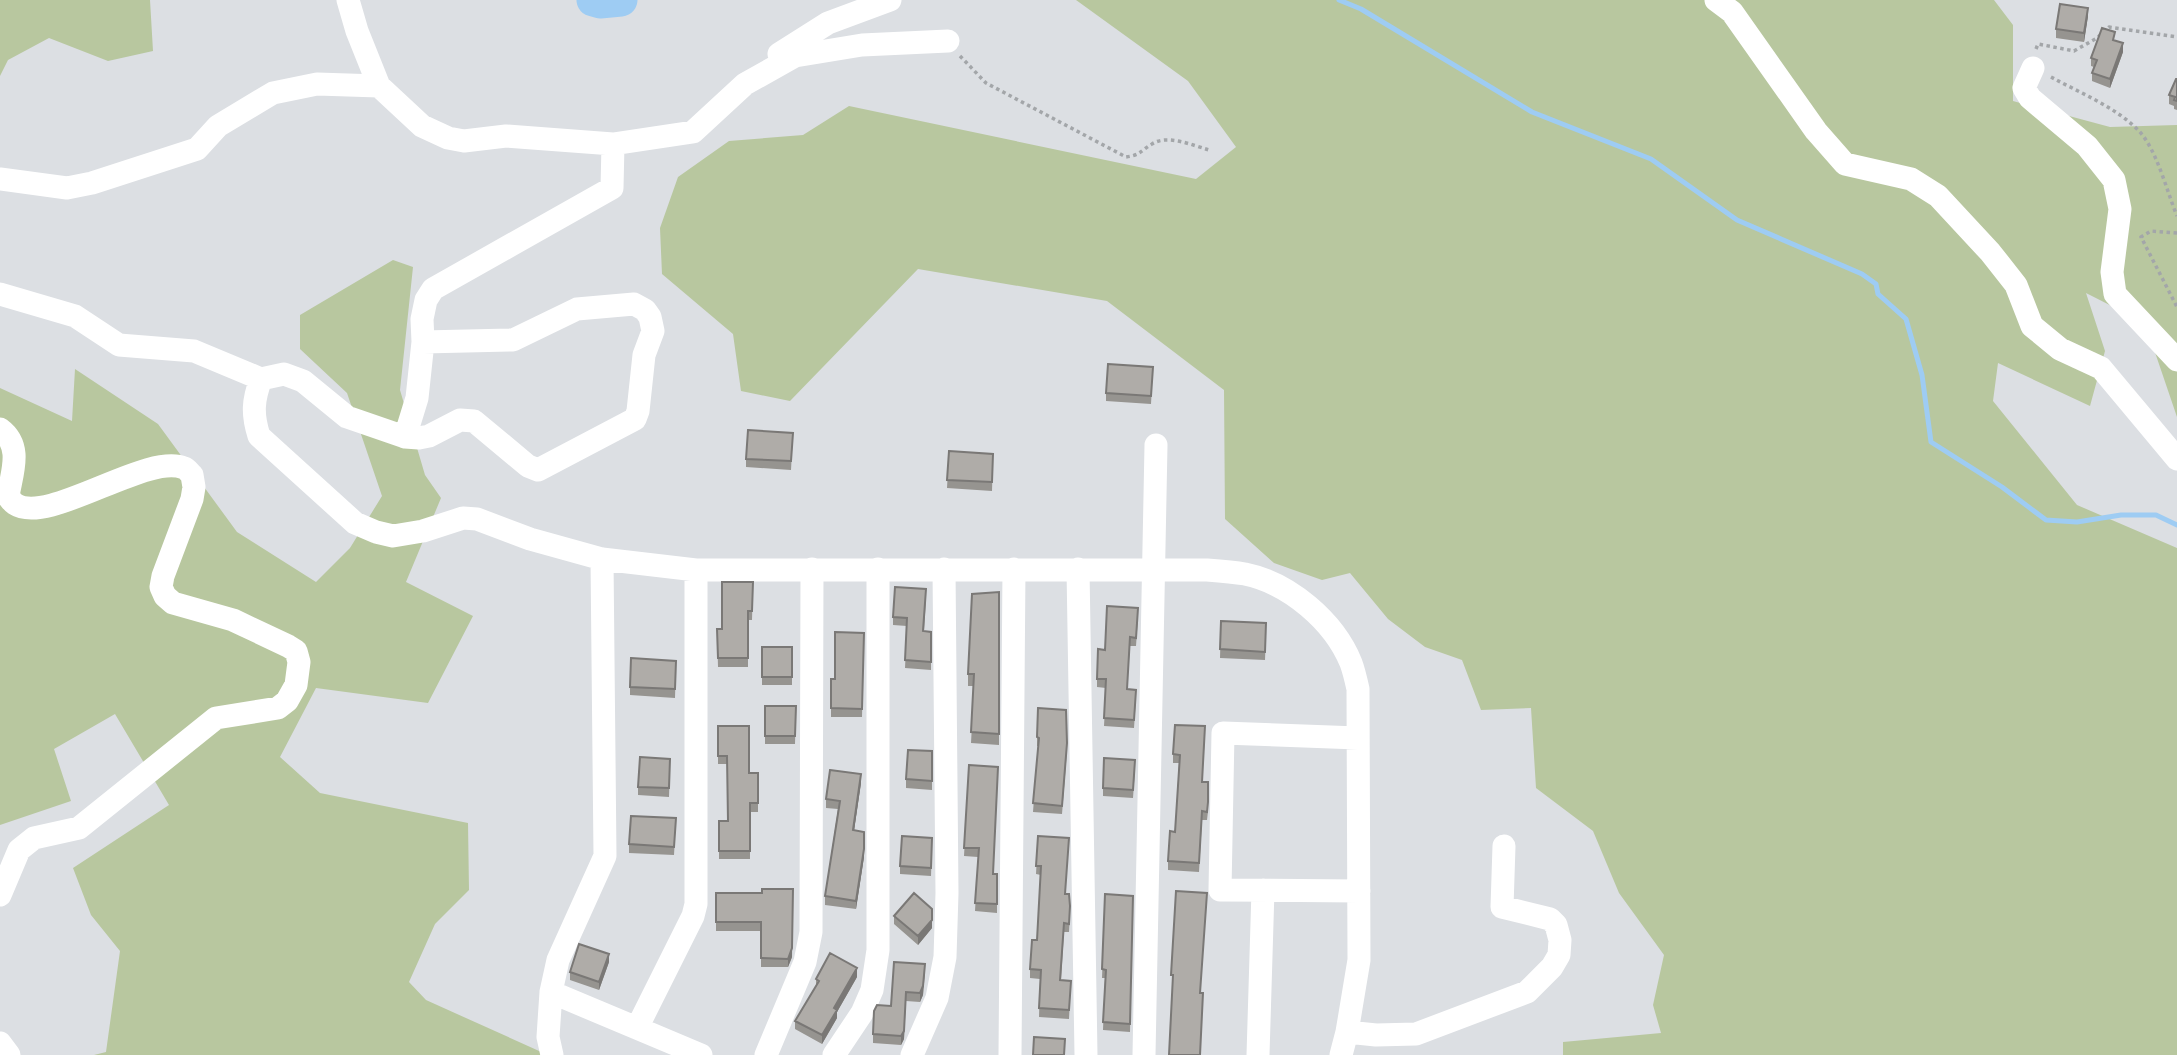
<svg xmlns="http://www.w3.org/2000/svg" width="2177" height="1055" font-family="Quicksand,sans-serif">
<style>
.green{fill:#b8c79f}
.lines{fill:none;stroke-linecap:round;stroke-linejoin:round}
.stream{stroke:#9eccf3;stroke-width:5}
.river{stroke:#9eccf3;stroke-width:33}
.path{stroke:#a3a6a9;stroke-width:3.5;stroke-dasharray:3.5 3.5;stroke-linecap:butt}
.minor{stroke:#fff;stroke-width:23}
.wall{fill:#969490}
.shaded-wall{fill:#7a7876}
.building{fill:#afaca8;stroke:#7a7876;stroke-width:2}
</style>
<rect width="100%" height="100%" fill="#dcdfe3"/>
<path class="green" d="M0,0h150l3,51 -45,10 -59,-23 -41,22 -8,16z
M1076,0h918l19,25v76l97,26 67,-2v292l-32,-94 -59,-30 19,58 -15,55 -92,-43 -5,38 84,104 100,43v507h-614v-13l98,-9 -8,-28 11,-50 -45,-62 -26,-62 -57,-43 -5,-80 -50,2 -19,-50 -37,-13 -37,-28 -38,-46 -28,7 -48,-17 -49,-44 -1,-129 -117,-89 -189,-32 -128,132 -49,-10 -8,-57 -71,-60 -2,-46 18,-51 51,-36 74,-6 46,-29 347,73 40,-32 -48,-66z
M393,260l20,7 -13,123 25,85 16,23 -35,84 67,34 -45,87 -112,-15 -36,69 40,36 148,30 1,67 -34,34 -26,58 17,18 122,55h-454l12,-3 14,-101 -29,-36 -18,-47 96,-63 -54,-91 -61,35 17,52 -71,24v-437l72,33 3,-52 83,55 79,108 79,50 34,-34 32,-52 -35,-103 -47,-44v-34z"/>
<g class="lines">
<path class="stream" d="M1339,0l22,9 171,103 119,47 86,61 125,54 14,10 2,10 28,25 16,56 9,67 71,45 44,33 31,2 44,-7h35l21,10"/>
<path class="river" d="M593,0l7,2 21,-2"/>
<path class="path" d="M2036,49l2,-5 36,7 23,-13 12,-11 68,10
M960,56l26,27 140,74c15,-2 14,-6 26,-13 15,-10 40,1 57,6
M2051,77c29,16 65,30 88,54 18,19 28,61 38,85
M2177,233l-26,-2 -10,6 36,70"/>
<path class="minor" d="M348,0l9,31 22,55 43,40 26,12 16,3 42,-5 107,8 80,-12 52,-48 50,-28 67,-11 86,-4
M1716,0l16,12 84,119 29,33 66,15 27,17 52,56 26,33 16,41 28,23 41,19 76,91
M779,54l49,-31 62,-23
M2033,68l-9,20 6,10 57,48 27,34 6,29 -8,63 3,22 62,66
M0,179l67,9 25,-5 105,-34 21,-23 55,-33 44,-9 62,2
M0,294l75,22 44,29 75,6 67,28 23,-5 19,7 44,36 58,20 14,1 10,-2 31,-16 14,1 54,45 10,4 97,-51 3,-8 6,-56 9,-24 -3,-14 -5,-7 -11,-6 -57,5 -64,31 -90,2
M261,379c-8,21 -9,35 -2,57l96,87 21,9 17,4 30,-5 40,-13 14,1 53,20 72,20 94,11h511c13,1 26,2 38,4 44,9 89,47 106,89 3,8 5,17 7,26l1,271 -12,72 -6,23
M0,429c23,17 12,43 8,67 2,3 4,6 7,8 33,22 132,-52 169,-36 3,1 5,4 8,7l2,12 -2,12 -29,77 -2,11 4,9 8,7 60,17 55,26 8,5 3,11 -3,23 -9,16 -9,7 -62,10 -137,110 -45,10 -15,12 -19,45
M405,437l12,-39 6,-56 -1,-23 4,-19 7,-11 179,-101 1,-44
M1078,569l8,486
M1358,738l-135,-5 -3,157 139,1
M551,992l150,63
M637,1028l56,-112 3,-12v-334
M1347,1032l29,3 40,-1 111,-42 25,-25 7,-12 1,-15 -4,-15 -6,-6 -48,-12 2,-61
M0,1043l9,12
M552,1055l-4,-18 3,-45 7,-32 47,-104 -3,-297
M766,1055l39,-93 6,-30 1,-363
M834,1055l28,-42 10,-23 6,-40v-381
M912,1055l25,-57 8,-41 2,-64 -3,-324
M1010,1055l4,-486
M1144,1055l12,-610
M1258,1055l5,-165"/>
</g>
<path class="wall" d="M2088,16l-4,26 -28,-4v-9z
M2115,40l8,12 -13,36 -18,-7v-8l2,-6 -3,-1v-8z
M2177,79v31l-3,-1v-3l-5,-2v-9z
M1153,367l-2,37 -45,-3v-8z
M793,433l-2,37 -45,-3v-8z
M949,451l44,3 -1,37 -45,-3z
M753,582l-1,38h-4v47h-30l-1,-38h5z
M999,592v153l-28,-2 3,-57h-6v-12z
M926,598l-2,33 7,31v8l-26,-2 2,-42 -14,-1v-8z
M1138,617l-2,29h-6l-3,43 9,9 -2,30 -30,-2 2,-38 -9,-1v-8l8,-29z
M1221,621l45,11 -1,28 -45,-2z
M864,633l-2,84h-31v-38h4z
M762,647h30v38h-30z
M676,661l-1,37 -45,-3v-8z
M765,706h31l-1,38h-30z
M1038,708l29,43 -5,63 -29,-2 5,-66h-1v-9z
M718,726l31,47h9v39h-8v47h-31v-38h8v-57h-9z
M1205,735l-3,47 6,29 -1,9h-5l-3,52 -31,-2v-9l7,-29 4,-69h-6v-9z
M932,751v39l-26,-2v-9z
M969,765l24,109h4v39l-22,-2 3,-54 -14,-1z
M670,767l-1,30 -31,-2v-8z
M1135,769l-2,29 -30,-2v-8z
M861,783l-7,47 10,27 -8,52 -31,-4v-9l13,-87 -12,-1v-9z
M676,818l-2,37 -45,-2v-9z
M1038,836l28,58 4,20 -1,18h-5l-3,48 10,1 -2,38 -30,-2 1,-38 -10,-1v-9l7,-29 4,-65 -5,-1z
M932,847l-1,29 -31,-2v-8z
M716,893h46l30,64 -4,10h-27v-36h-45z
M1105,894l28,2 -3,136 -27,-2 2,-52h-3z
M932,909v19l-14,17 -24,-21v-8z
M609,962l-10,28 -29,-10v-8z
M925,972l-2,23 -3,7 -14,-1 -2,38 -3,6 -28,-2v-9l18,-28z
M857,977l-20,35v6l-15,26 -27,-15v-8l21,-35v-7z"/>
<path class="shaded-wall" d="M2088,8v8l-4,26v-9z
M2123,43v9l-13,36v-9z
M861,774v9l-8,55v-8z
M864,849v8l-8,52v-8z
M793,889l-1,68 -4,10v-8z
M932,920v8l-14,17v-9z
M609,954v8l-10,28v-8z
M925,964l-2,31 -3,7v-9z
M857,968v9l-20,35v6l-15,26v-9l12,-27z
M906,992l-2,47 -3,6v-9z"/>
<path class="building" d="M2060,4l28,4 -4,25 -28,-4z
M2102,28l13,4 -2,8 10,3 -13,36 -18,-6 5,-13 -6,-2z
M2176,79h1v22l-3,-1 1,-3 -6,-2z
M1108,364l45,3 -2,29 -45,-3z
M748,430l45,3 -2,28 -45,-2z
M949,451l44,3 -1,28 -45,-2z
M722,582h31l-1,29h-4v47h-30l-1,-29h5z
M895,587l31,2 -3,42 8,1v30l-26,-2 2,-42 -14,-1z
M999,592v142l-28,-2 3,-58h-6l4,-80z
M1107,606l31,2 -2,30 -6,-1 -3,52 9,1 -2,30 -30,-2 2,-39h-9l1,-30 7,1z
M1221,621l45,2 -1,29 -45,-3z
M835,632l29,1 -2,76 -31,-1v-29h4z
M762,647h30v30h-30z
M631,658l45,3 -1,28 -45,-2z
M765,706h31l-1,30h-30z
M1038,708l28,2 1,33 -5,63 -29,-3 6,-65 -2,-1z
M1175,725l30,1 -3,56h6v20l-1,10 -5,-1 -3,52 -31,-2 2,-30 5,1 5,-77 -7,-1z
M718,726h31v47h9v30h-8v48h-31v-30h9l-1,-65h-9z
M908,750l24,1v30l-26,-2z
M640,757l30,2 -1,29 -31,-1z
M1104,758l31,2 -2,30 -30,-2z
M969,765l29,2 -5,107h4v30l-22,-1 4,-55h-15z
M830,770l31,4 -8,56 11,2v17l-8,52 -31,-5 15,-95 -14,-2z
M631,816l45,2 -2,29 -45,-3z
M902,836l30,2 -1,30 -31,-2z
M1038,836l31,2 -4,56h4l1,12 -1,18 -5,-1 -4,57 11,1 -2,29 -30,-2 2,-38 -11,-1 2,-29h5l4,-74h-5z
M762,889h31l-1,59 -4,11 -27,-1v-36h-45v-29h46z
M1176,891l31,2 -7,100h3l-3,62h-31l4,-80h-2z
M914,893l18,16v11l-14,16 -24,-20z
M1105,894l28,2 -3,128 -27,-2 3,-52 -4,-1z
M579,944l30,10 -10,28 -29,-10z
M830,953l27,15 -23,40 3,2 -15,25 -27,-14 24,-40 -3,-2z
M894,962l31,2 -2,22 -3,7 -14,-1 -2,39 -3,5 -28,-2 1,-23 3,-6 14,1z
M1034,1037l31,2 -1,16h-31z"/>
</svg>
